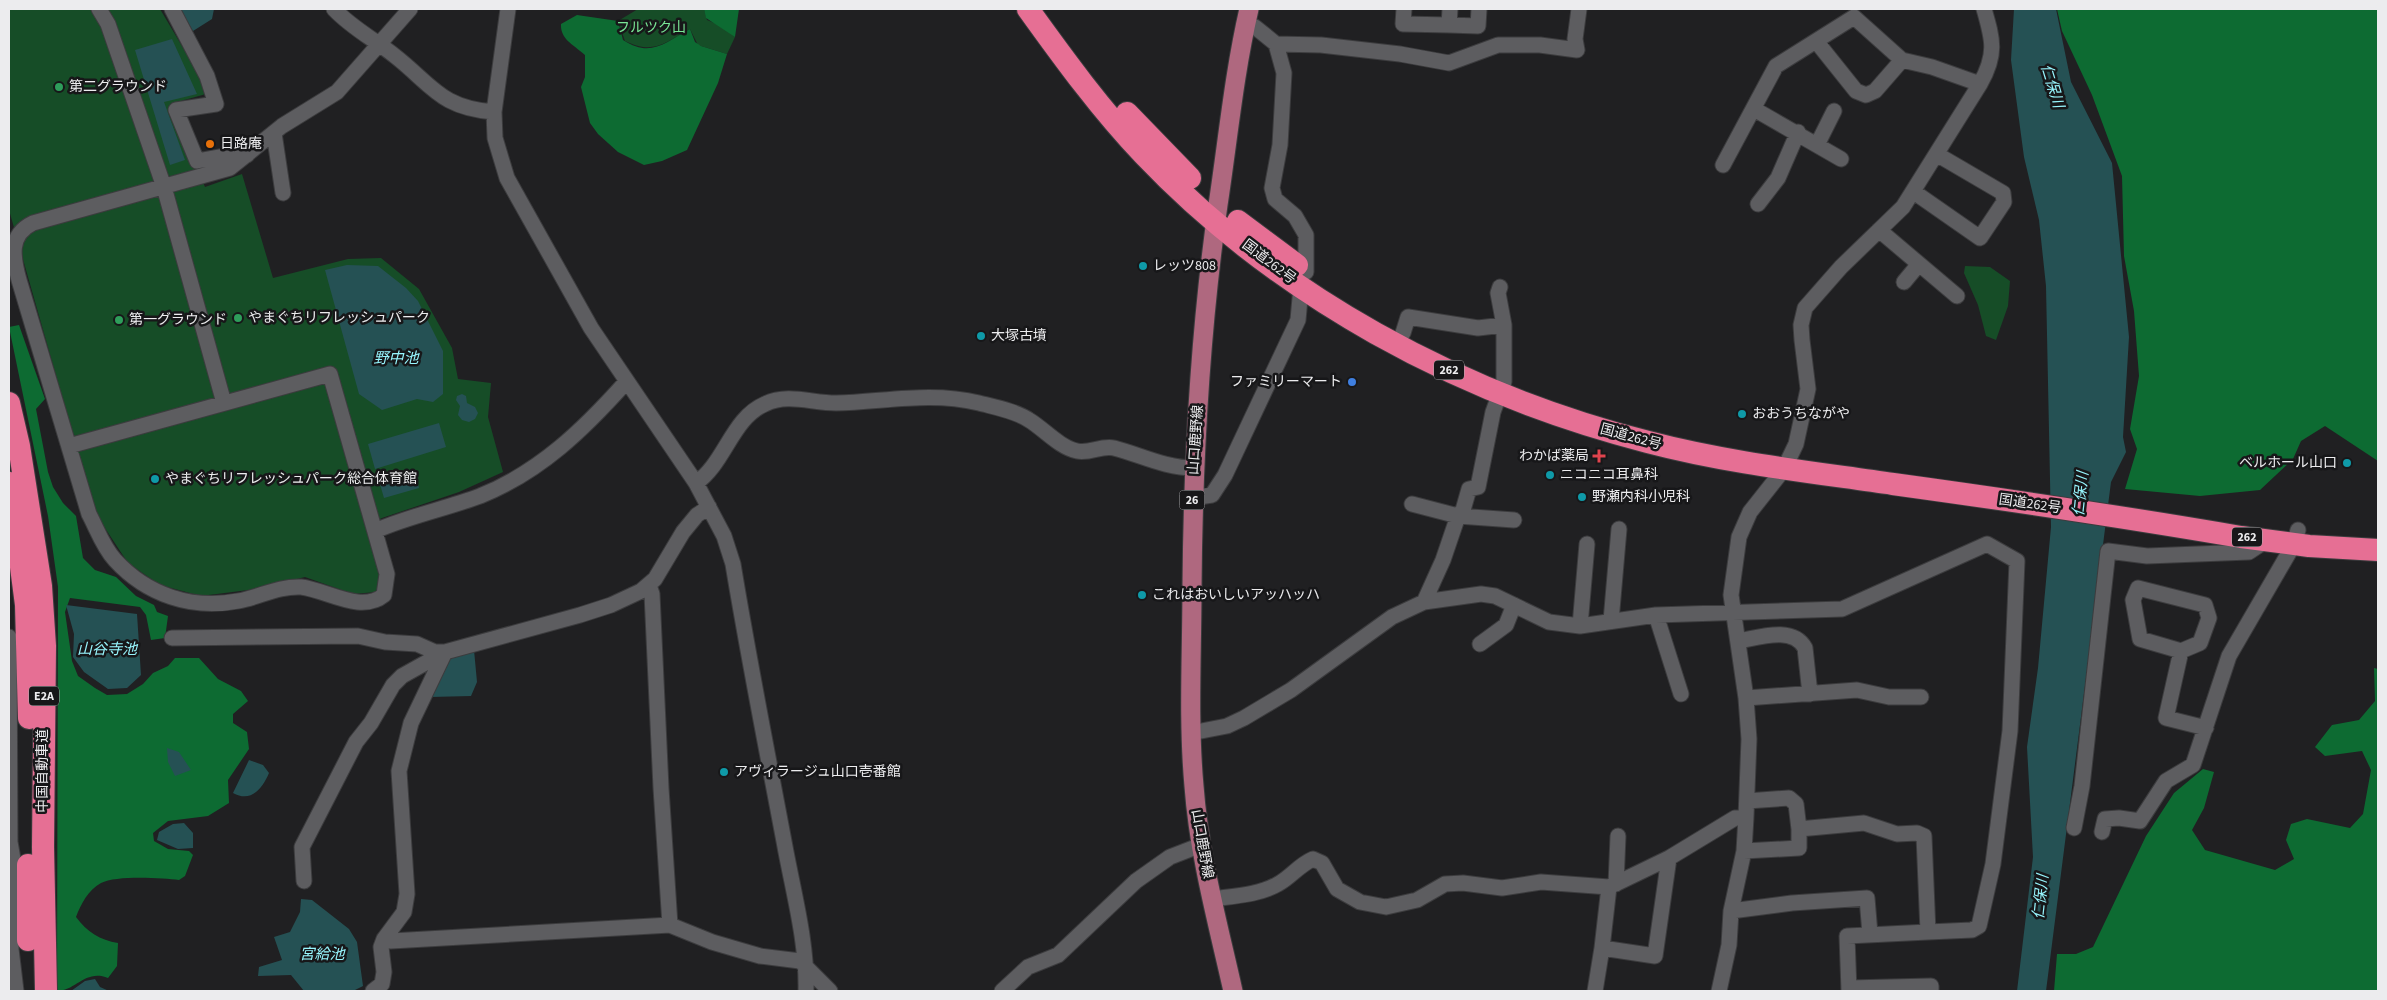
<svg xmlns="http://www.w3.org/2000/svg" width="2387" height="1000" font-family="'Source Sans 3','Noto Sans JP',sans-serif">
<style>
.green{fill:#164d27}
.forest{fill:#0d6b32}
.water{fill:#255154}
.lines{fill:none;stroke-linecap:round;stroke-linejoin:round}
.minor-casing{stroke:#3c3c3e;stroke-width:17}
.major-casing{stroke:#3c3c3e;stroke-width:21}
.highway-casing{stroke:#3c3c3e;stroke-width:24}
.minor{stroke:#5d5d60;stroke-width:15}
.major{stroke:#af687f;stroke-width:19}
.highway{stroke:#e66f94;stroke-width:22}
.leisure-dot{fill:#2e9e5b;stroke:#171719;stroke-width:2}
.food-dot{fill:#e8710a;stroke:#171719;stroke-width:2}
.culture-dot{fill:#0f9aa8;stroke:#171719;stroke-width:2}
.shop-dot{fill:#3f7fe0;stroke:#171719;stroke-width:2}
.health-dot{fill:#e0444e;stroke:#171719;stroke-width:2}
.labels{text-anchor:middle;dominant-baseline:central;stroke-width:5;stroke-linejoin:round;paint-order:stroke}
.shield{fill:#171719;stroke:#acacae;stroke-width:1}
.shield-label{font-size:12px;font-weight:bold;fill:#ececee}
.park-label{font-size:14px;fill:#79e595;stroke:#171719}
.poi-label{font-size:14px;fill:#ececee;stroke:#171719;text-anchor:start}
.street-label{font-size:14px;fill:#ececee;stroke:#171719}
.water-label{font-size:15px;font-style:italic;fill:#97f6fe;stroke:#171719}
</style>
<rect width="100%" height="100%" fill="#202022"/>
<path class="green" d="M9,9h151l35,59 11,26 -36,10 35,83 37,-13 31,104 75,-19 33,-1 38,31 33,59 6,31 33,4 -3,34 15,55 -44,20 -77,26 -15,8 14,51 -5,15 -23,2 -48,-17 -49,12 -55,7 -41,-11 -32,-22 -33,-50 -86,-303z
M638,9h66l3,11 17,7 11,10 -8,17 -29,-9 -8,-16c-26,14 -36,26 -65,12l-7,-20z
M1965,266l25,1 20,14 -2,25 -12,34 -10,-4 -8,-31 -14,-32z"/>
<path class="forest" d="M704,9h35l-4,28 -29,-19z
M2057,9h321v452l-53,-35 -24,15 -8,18 -33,31 -60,6 -75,-7 12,-40 -7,-20 9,-53 -5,-65 -10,-55 -2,-80 -30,-81 -30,-64z
M577,15l41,6 5,19c28,18 41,3 67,-11l5,13 6,4 26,8 -9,29 -31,67 -25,11 -18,4 -26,-13 -20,-18 -8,-11 -9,-36 4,-10v-22c-9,-9 -25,-15 -24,-31z
M19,325l26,74 -9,10 12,63 5,15 10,16 13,13 7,42 12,12 21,7 20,19 18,9 3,7 11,4 -3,22 -14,2 -5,-25 -6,-8 -70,-9 -5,14 7,49 6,15 17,12 12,7 20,-1 16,-10 10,-11 15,-7 7,-8h24l19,21 23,12 7,10 -15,13v9l14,9 2,17 -21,31 1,23 -21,13 -40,5 -15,12 1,8 14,8 21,2 4,4 -8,21 -6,4c-16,-2 -63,-5 -78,3 -13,7 -20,21 -25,34 11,15 24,23 42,26l-1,23 -9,12c-23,-9 -32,13 -51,13v-10l1,-394 -10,-71 -39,-189z
M2374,668l4,1v322h-324l3,-37h19l17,-7 53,-111 28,-43 29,-24 11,3 -10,36 -12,22 13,20 70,20 19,-11 -8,-19 5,-16 16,-5 43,9 13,-14 8,-44 -9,-19 -37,5 -10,-9 17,-22 27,-5 16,-19z"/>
<path class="water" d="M180,9h34l-2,10 -19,12z
M2014,9h42l15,73 41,81 17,174 -6,100 3,15 -15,30 -65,509h-29l16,-134 -6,-110 11,-79 13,-141 -5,-241 -7,-66 -15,-63 -13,-97z
M172,39l25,55 -33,8 21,58 -15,5 -35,-115z
M347,265l31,1 28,22 12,13 25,50v43l-10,8 -16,-3 -35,11 -23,-16 -34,-124z
M462,394l4,2 1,7 8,4 3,6 -3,6 -6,3 -7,-2 -4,-5 2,-9 -4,-6 1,-4z
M439,423l7,24 -71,22 -7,-25z
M414,470l5,18 -35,10 -5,-17z
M66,605l71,9 4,61 -14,13 -19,1 -24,-17 -11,-15 1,-23z
M474,650l3,32 -6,14 -41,1 17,-38z
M167,748l12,4 12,18 -16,6 -7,-14z
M249,760l14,5 6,8c-7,16 -18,30 -36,20z
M184,823l9,10v15l-15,1 -21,-9 2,-8 14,-8z
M301,899l11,1 37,29 8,13 6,44 -10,5h-49l-13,-16 -33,1 1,-9 23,-7 -8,-23 16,-5 10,-20z
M95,979l5,8 9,4h-38l14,-10z"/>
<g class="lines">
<g class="minor-casing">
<path id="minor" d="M99,9l9,15 56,163 60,216
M172,9l35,67 9,28 -40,6 21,51 27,-5 23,-1
M334,9c19,20 40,30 61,47 38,30 46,52 99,56
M508,9l-14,103 1,26 12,40 84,150 105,155 28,53 9,28c16,97 35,192 53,288 9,47 21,92 20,139
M1404,9l-1,15 46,1 1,-16
M1449,25l29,1 1,-17
M1245,26l10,1 21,17 8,29 -4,72 -8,43 3,11 20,17 11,19v37
M1816,41l40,50 10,4 9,-4 27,-31
M1276,44l45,1 79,9 49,9 49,-18h42l37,5 -2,-11 4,-30
M1754,109l87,50
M274,133l9,60
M1817,145l17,-34
M1723,165l53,-99 78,-49 48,43 30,7 48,17
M1914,192l66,46 24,-36 -1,-9 -65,-38
M1758,204l20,-26 20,-46
M1879,230l78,66
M1904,282l15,-18
M1500,287l-2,6 6,32v57
M1403,333l5,-16 70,11 26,-3
M69,446l261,-72 57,200 -3,21c-23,19 -57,-5 -83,-8 -23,-1 -41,10 -63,14 -46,9 -91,-6 -123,-41 -12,-13 -18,-31 -26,-46l-70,-234c-6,-22 -11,-45 14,-57l197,-55 52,-42 55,-34 73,-83
M696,483c29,-20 36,-65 69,-79 23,-11 46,-1 71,-1 48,-1 94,-12 143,0 15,4 37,8 50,17 15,9 30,27 48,31 13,3 24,-6 37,-3 27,7 51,20 80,20
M1192,498l20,-3 13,-20 73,-155 3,-33
M1412,504l46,12 5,-6 6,-21 9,-2 15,-75 7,-19
M375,531c34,-15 70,-22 105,-35 60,-24 104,-67 146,-114
M649,585l3,9 9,194 9,137
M1424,602l19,-42 15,-44 56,4
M1656,615l25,79
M1611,621l8,-92
M1580,626l7,-82
M9,637l1,205 4,23 -3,84 5,42
M172,638l186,-2 27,6 32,2 18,8h10l-34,71 -12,48 8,123 -3,18 -20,27 -3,8 3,25 -2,12 -9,7
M1738,641c19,-3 55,-16 67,7l5,46
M1480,644l26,-19 8,-20
M2181,651l19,-8 9,-25 -4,-13 -67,-17 -5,12 7,39 41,12 -15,67 40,10
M1746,698l111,-8 32,7h32
M1191,733l36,-7 17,-8 47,-28 101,-73 32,-15 57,-8 14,2 54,26 31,4 76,-11 186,-6 145,-65 30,17 -7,170 -17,133 -14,62 -7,4 -44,2
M1747,801l42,-3 7,6 3,25
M2074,828l8,-42 26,-235 39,5 102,-4 18,-12
M2102,832l3,-13 14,-1 21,3 26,-40 27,-16 36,-109 65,-112 4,-14
M1744,851l55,-3v-19l65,-6 33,11 20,-1 7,3 4,96 -81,4 2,55
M304,881l-2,-34 54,-105 15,-19 22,-38 9,-9 43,-24 135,-37 31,-10 30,-14 14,-12 28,-47 14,-17 12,-8
M1616,884l2,-48
M1609,887l-7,61 53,8 14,-98
M1212,899c22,-3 47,-4 66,-15 13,-7 21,-19 35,-25l9,4 15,26 23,13 26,5 31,-7 28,-16 18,-1 39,5 39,-6 68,5 60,-29 66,-40 11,-1
M1731,911l61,-8 75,-5 3,36
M384,939l7,2 279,-16 42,17 48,14 40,5 30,30
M1849,988l82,-2v5
M1002,991l26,-24 30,-12 78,-74 34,-24 31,-12
M1595,991l7,-43
M1719,991l10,-46 2,-34 13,-60 2,-34 3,-78 -3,-41 -15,-103 8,-58 11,-25 34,-43 12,-25 12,-55 -6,-49 -1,-15 4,-17 36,-41 62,-60 77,-123c17,-30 13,-44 4,-75"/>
</g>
<g class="major-casing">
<path id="major" d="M1233,991c-15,-67 -34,-136 -39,-205 -6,-66 -2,-133 -2,-199 1,-128 8,-255 26,-382 10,-66 16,-131 31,-196"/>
</g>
<g class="highway-casing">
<path id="highway" d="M1028,9c36,50 73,101 116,146 134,141 316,239 504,287 80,21 163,30 245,42 116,16 232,33 348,53l68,9 69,4
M1127,113l63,65
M1238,221l59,44
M9,403l10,43 22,140 4,60 -2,201 3,144
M10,483l16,122 3,113
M28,865v75"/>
</g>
<use href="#minor" class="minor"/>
<use href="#major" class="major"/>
<use href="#highway" class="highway"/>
</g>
<g class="leisure-dot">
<circle cx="59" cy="87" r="5"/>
<circle cx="238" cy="318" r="5"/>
<circle cx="119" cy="320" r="5"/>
</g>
<circle class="food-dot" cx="210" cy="144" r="5"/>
<g class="culture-dot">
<circle cx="1143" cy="266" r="5"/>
<circle cx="981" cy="336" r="5"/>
<circle cx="1742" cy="414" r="5"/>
<circle cx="2347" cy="463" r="5"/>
<circle cx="1550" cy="475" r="5"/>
<circle cx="155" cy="479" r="5"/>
<circle cx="1582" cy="497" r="5"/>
<circle cx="1142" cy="595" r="5"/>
<circle cx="724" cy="772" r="5"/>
</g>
<circle class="shop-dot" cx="1352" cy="382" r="5"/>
<path class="health-dot" d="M1596.5 448.5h5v5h5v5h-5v5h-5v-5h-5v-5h5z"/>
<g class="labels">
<g class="shield">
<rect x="1434" y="360.5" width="30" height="19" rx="4"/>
<rect x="1179.5" y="490.5" width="25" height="19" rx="4"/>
<rect x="2232" y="527.5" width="30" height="19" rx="4"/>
<rect x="29" y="686.5" width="30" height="19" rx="4"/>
</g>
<g class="shield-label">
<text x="1449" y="370">262</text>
<text x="1192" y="500">26</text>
<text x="2247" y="537">262</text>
<text x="44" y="696">E2A</text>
</g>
<g class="park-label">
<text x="651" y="28">フルツク山</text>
</g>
<g class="poi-label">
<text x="69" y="87">第二グラウンド</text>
<text x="220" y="144">日路庵</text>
<text x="1153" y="266">レッツ808</text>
<text x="248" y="318">やまぐちリフレッシュパーク</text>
<text x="129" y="320">第一グラウンド</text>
<text x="991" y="336">大塚古墳</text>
<text x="1342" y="382" text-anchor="end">ファミリーマート</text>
<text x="1752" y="414">おおうちながや</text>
<text x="1589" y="456" text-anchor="end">わかば薬局</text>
<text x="2337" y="463" text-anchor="end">ベルホール山口</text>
<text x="1560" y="475">ニコニコ耳鼻科</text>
<text x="165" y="479">やまぐちリフレッシュパーク総合体育館</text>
<text x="1592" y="497">野瀬内科小児科</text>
<text x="1152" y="595">これはおいしいアッハッハ</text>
<text x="734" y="772">アヴィラージュ山口壱番館</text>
</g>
<g class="street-label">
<text transform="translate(1269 262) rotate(37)">国道262号</text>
<text transform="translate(1631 437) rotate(15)">国道262号</text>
<text transform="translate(1196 440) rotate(-86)">山口鹿野線</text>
<text transform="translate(2030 504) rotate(8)">国道262号</text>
<text transform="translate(43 771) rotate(-90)">中国自動車道</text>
<text transform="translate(1202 844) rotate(80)">山口鹿野線</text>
</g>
<g class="water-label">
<text transform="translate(2052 86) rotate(73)">仁保川</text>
<text x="396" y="358">野中池</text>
<text transform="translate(2081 494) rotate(-84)">仁保川</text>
<text x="107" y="649">山谷寺池</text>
<text transform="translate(2041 897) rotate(-84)">仁保川</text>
<text x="322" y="954">宮給池</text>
</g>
</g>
<rect width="2387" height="1000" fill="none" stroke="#ececee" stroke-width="20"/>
</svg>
